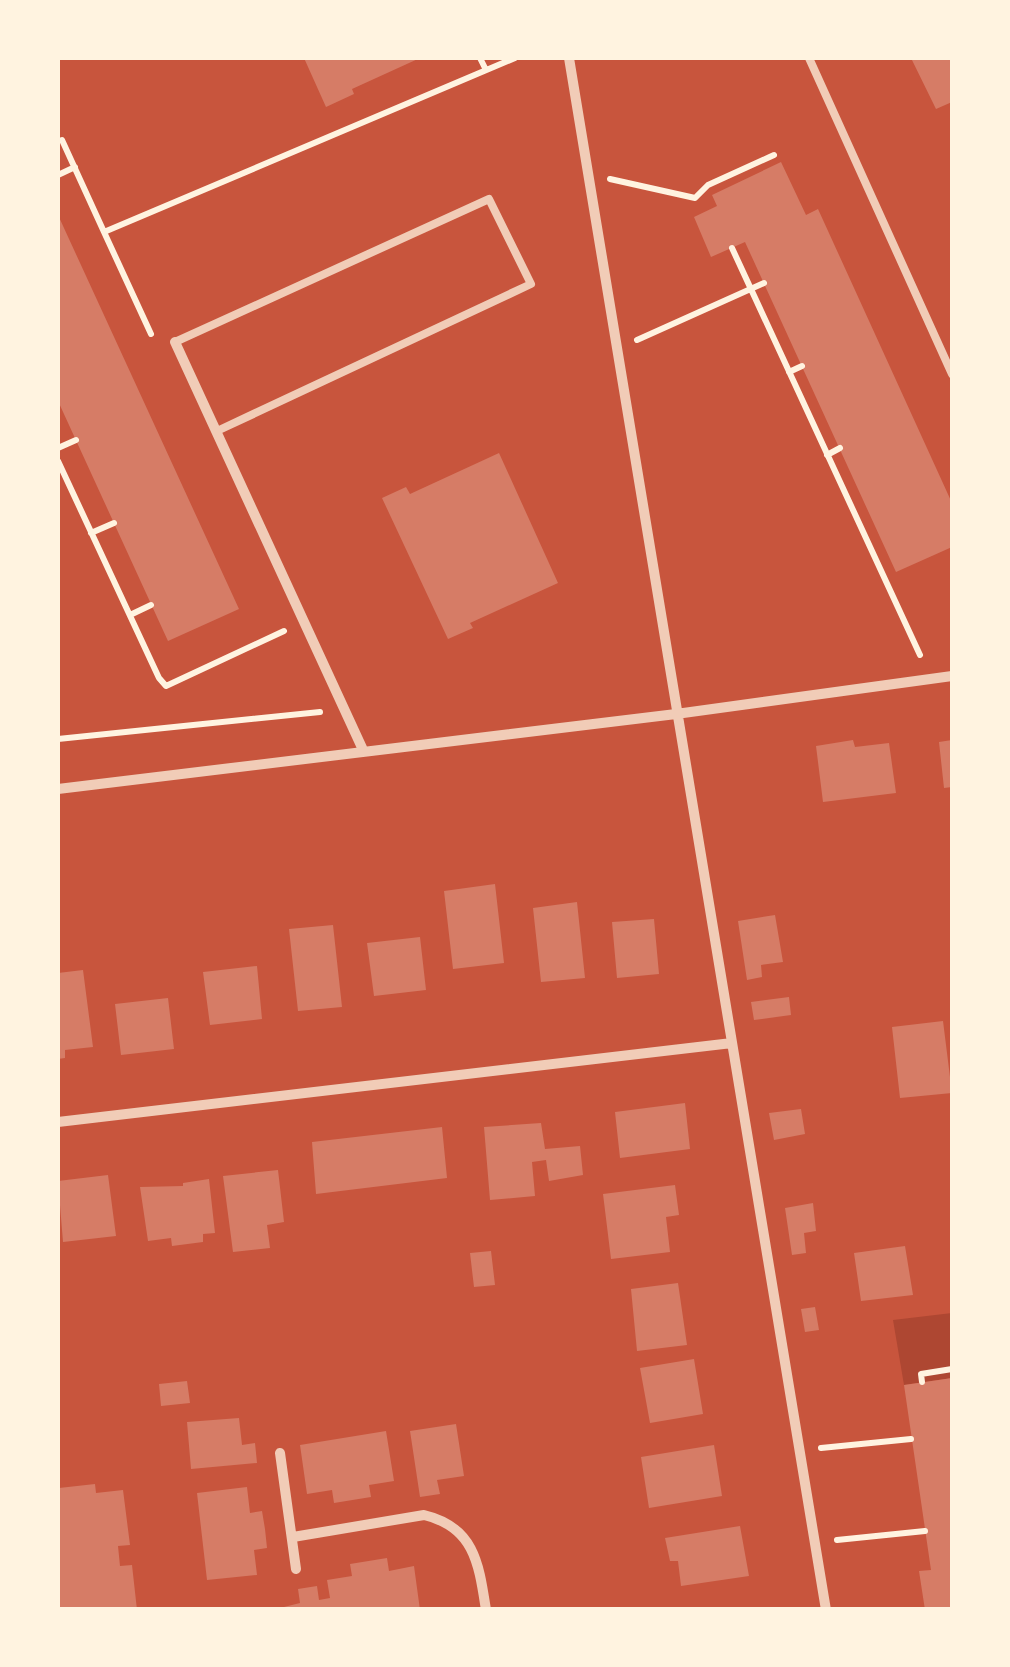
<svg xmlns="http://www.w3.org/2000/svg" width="1010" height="1667" font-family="'Exo 2',sans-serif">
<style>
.green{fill:#ae4732}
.building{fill:#d67c66}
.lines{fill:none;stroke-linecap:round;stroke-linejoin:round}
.path{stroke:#fff3e0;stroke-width:6}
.service{stroke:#f1ccb7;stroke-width:8}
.minor{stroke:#f1ccb7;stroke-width:10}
</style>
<rect width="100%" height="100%" fill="#c8553d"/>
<path class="green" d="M952,1313v65l-48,7 -11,-65z"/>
<path class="building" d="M304,58h116l-68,31 2,5 -28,13z
M911,58h41v44l-16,7z
M781,162l25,53 12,-6 134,294v44l-56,25 -151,-330 -34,15 -17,-40 23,-11 -5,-11z
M58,215l181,394 -71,32 -110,-240z
M499,453l59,130 -88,40 3,5 -25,11 -66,-141 24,-11 4,7z
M853,740l2,7 34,-4 7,50 -73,9 -7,-56z
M952,740v47l-8,1 -5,-46z
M495,884l9,79 -51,6 -9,-78z
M577,902l8,76 -44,4 -8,-74z
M775,915l8,47 -22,3 1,12 -15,3 -9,-59z
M654,919l5,55 -42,4 -5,-56z
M333,925l9,82 -44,4 -9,-82z
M420,937l6,53 -52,6 -7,-53z
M257,966l5,53 -52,6 -7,-53z
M83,970l10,77 -28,3v8l-7,1v-86z
M789,997l2,18 -37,5 -3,-18z
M168,998l6,51 -53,6 -6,-51z
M943,1021l9,72 -52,5 -8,-71z
M685,1103l5,46 -70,9 -5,-46z
M801,1109l4,25 -31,6 -5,-27z
M541,1123l4,26 35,-3 3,29 -34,6 -3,-21 -14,2 3,34 -45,4 -6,-73z
M442,1127l5,51 -131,16 -4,-52z
M278,1170l6,52 -17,3 3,23 -37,4 -10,-76z
M108,1175l8,61 -53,6 -5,-61z
M209,1179l6,54 -12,1v8l-31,4 -1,-8 -23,3 -8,-54 43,-1v-3z
M675,1185l4,30 -13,2 4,35 -59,7 -8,-65z
M813,1203l3,28 -12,2 2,20 -14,2 -7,-47z
M905,1246l8,49 -52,6 -7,-48z
M491,1251l4,34 -21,2 -4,-34z
M678,1283l9,62 -50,6 -6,-62z
M815,1307l4,23 -14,2 -4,-23z
M694,1359l9,55 -53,9 -10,-55z
M952,1378v232h-27l-6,-39 12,-1 -27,-185z
M187,1381l3,22 -29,3 -2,-22z
M239,1418l3,27 13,-2 2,20 -66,6 -4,-47z
M456,1424l8,52 -27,4 3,14 -20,3 -10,-66z
M386,1431l8,50 -25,4 2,12 -37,6 -2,-13 -25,4 -7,-49z
M714,1445l8,51 -73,12 -8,-51z
M95,1484l1,9 27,-3 7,55 -12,1 2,20 12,-1 5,45h-79l1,-122z
M247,1487l3,26 12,-2 3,18 2,19 -13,2 3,25 -50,5 -10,-87z
M740,1526l9,50 -68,10 -3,-25h-8l-5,-23z
M387,1558l2,13 25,-5 6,44h-148l28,-7 -2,-14 19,-3 2,14 11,-2 -3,-18 25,-4 -2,-12z"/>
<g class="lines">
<path class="path" d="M480,58l6,12
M62,140l42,92
M58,175l17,-8
M610,179l85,19 13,-13 66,-30
M732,248l188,407
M151,334l-47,-102 411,-174
M637,340l127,-57
M789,372l13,-6
M58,448l18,-8
M827,455l13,-7
M58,461l101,217 7,8 118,-55
M91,533l23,-10
M130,615l21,-10
M58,739l262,-27
M922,1382l-1,-8 31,-5
M821,1448l90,-9
M837,1540l88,-9"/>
<path class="service" d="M809,58l143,316
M175,342l314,-143 42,85 -314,147"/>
<path class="minor" d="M569,58l257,1552
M175,342l189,410
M58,789l618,-75 276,-38
M58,1122l674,-79
M280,1453l16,116
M293,1537l131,-22c51,12 55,50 62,95"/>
</g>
<rect width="1010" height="1667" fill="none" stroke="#fff3e0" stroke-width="120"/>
</svg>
